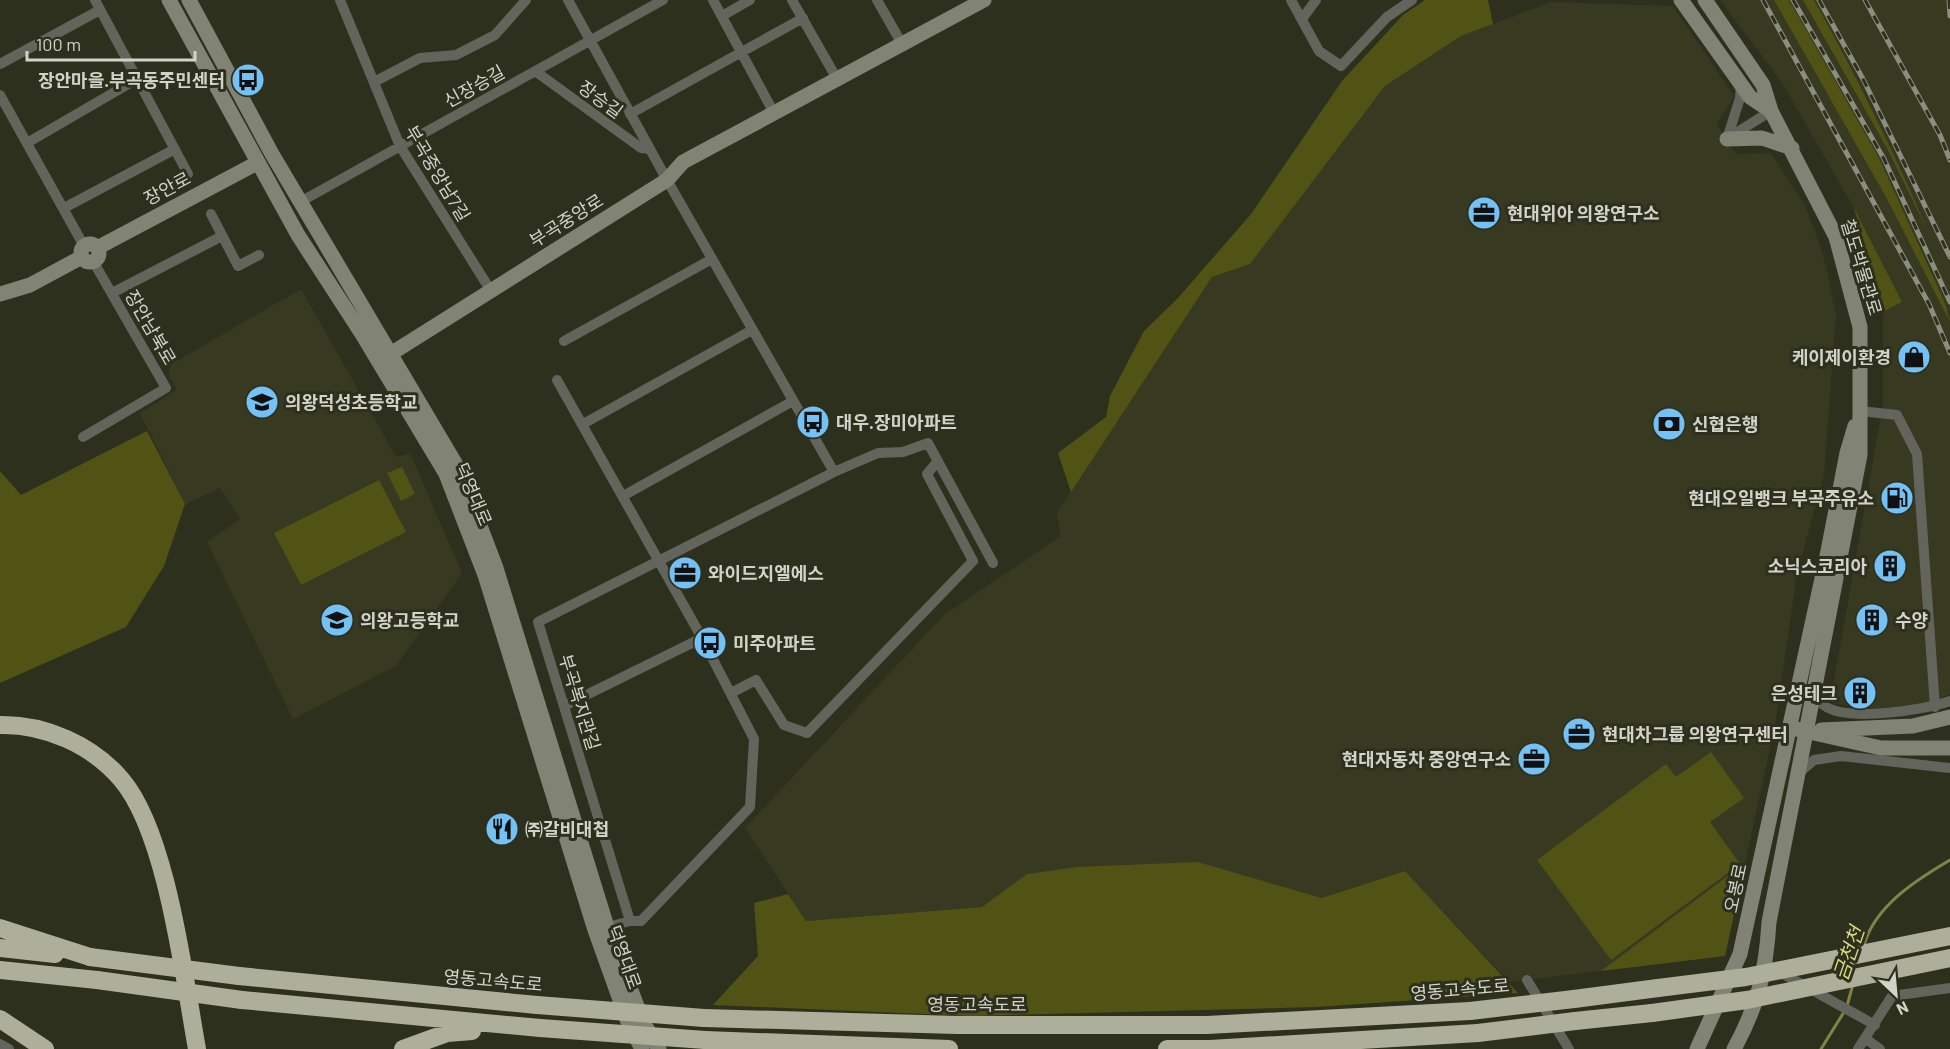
<svg xmlns="http://www.w3.org/2000/svg" width="1950" height="1049" font-family="Barlow,'Noto Sans KR',sans-serif">
<style>
.built{fill:#383921}
.green{fill:#505314}
.lines{fill:none;stroke-linecap:round;stroke-linejoin:round}
.stream{stroke:#7f8445;stroke-width:3}
.street{stroke:#63645c;stroke-width:10}
.secondary{stroke:#818375;stroke-width:15}
.highway{stroke:#adaf9a;stroke-width:18}
.rail-casing{stroke:#8b8d7f;stroke-width:5}
.rail{stroke:#2e301e;stroke-width:3;stroke-dasharray:9;stroke-linecap:butt}
.highway-bridge{stroke:#adaf9a;stroke-width:18}
.labels{text-anchor:middle;dominant-baseline:central;stroke-width:6;stroke-linejoin:round;paint-order:stroke}
.poi-label{font-size:18px;font-weight:bold;fill:#d2d3c9;stroke:#2e301e;text-anchor:start}
.street-label{font-size:18px;fill:#d2d3c9;stroke:#2e301e}
.water-label{font-size:20px;font-style:italic;fill:#d3da7e;stroke:#2e301e}
</style>
<rect width="100%" height="100%" fill="#2e301e"/>
<path class="built" d="M1720,0h230v694l-20,9 -45,6 -55,-6 53,-298v-93l19,-10 -48,-94 -73,-127z
M1551,2l122,4 61,90 -17,28 9,16 10,14 35,-1 34,53 18,48 13,60 -12,161 -27,99 -22,151 -50,231 -216,26 -104,-111 -83,27 -124,-36 -170,12 -46,33 -176,14 -61,-93 199,-213 117,-79 -4,-23 155,-236 38,-13 135,-178 76,-50z
M301,289l95,168 14,-4 52,120 -66,93 -103,53 -86,-177 33,-23 -20,-31 -35,16 -45,-91 37,-23 -8,-15 1,-10z"/>
<path class="green" d="M1425,0h63l5,24 -32,12 -76,50 -135,178 -38,13 -141,215 -13,-39 48,-36 4,-21 34,-65 34,-33 73,-84 91,-133 61,-66z
M1774,0h15l90,158 66,145 5,19 -64,-125z
M1803,0h11c42,76 81,153 115,234l-40,-82z
M1854,208l48,94 -19,10z
M147,431l38,73 -21,62 -38,61 -126,56v-212l21,24z
M402,467l13,27 -14,7 -14,-28z
M379,480l27,52 -105,53 -27,-52z
M1711,752l33,46 -34,24 30,42 -129,96 -74,-100 129,-96 10,13z
M1198,862l124,36 83,-27 113,122 -201,14 -346,9 -258,-11 45,-49 -4,-53 34,-9 18,27 176,-14 45,-33 50,-7z
M1745,863l-20,93 -124,15z"/>
<g class="lines">
<path class="stream" d="M1864,945c11,-39 52,-65 86,-85
M1847,1006l6,-22
M1821,1049l23,-37"/>
<path class="street" d="M95,0l93,174
M340,0l60,146 91,145
M568,0l99,180 167,292
M713,0l61,113
M792,0l45,79
M877,0l25,44
M1291,0l28,51 22,15 46,-49 25,-17
M722,16l28,-16
M1302,19l14,-19
M0,64l100,-54
M535,71l106,77 9,1
M374,82l46,-24 36,-3 39,-20 31,-35
M0,95l84,151
M630,114l173,-96
M1728,138l43,-27
M1727,139l13,-41 1,-14
M27,143l110,-64
M300,202l363,-202
M64,208l111,-59
M211,214l27,52 21,-11
M112,293l110,-57
M564,341l148,-82
M557,380l145,258 52,101 -4,68 -109,114h-11l-29,8
M1860,411l37,4 20,39 18,253
M583,424l169,-94
M83,437l83,-49 -73,-127
M623,496l170,-95
M731,693l25,-13 28,45 23,8 166,-172 -46,-87 11,-13
M1812,693c4,4 8,10 13,13 22,16 100,4 125,-5
M564,706l138,-68
M1800,772l14,-12 27,-4 109,12
M630,921l-92,-299 296,-150 44,-19 25,-1 25,-9 65,120
M1778,971l97,54
M1527,980l42,69
M1866,1039l14,10
M0,1044l9,5
M1858,1049l34,-53 58,-8"/>
<path class="secondary" d="M169,0l129,235 64,99 84,140 39,101 110,355 33,92 14,27
M189,0l83,154 186,314 38,100 111,359 36,95 16,27
M1681,0l69,97 21,14
M1705,0l58,85 8,26 65,126 24,90v128l-91,467c-3,50 -11,83 -35,127
M1727,139l35,-1 30,10
M81 253a9 9 0 1 1 18 0a9 9 0 1 1-18 0Z
M97,248l160,-85
M0,294l30,-9 52,-28
M384,358l283,-178 16,-18 301,-162
M1796,729l85,19h69
M1821,730l92,-4 37,-9
M1697,1049l43,-95 88,-403 19,-98 8,-27"/>
<path class="highway" d="M0,725c45,-1 92,20 121,54 46,53 63,199 76,270
M0,928l90,29
M0,948l55,6
M0,970l97,10
M239,976l298,29
M1574,999l84,-11
M242,1000l298,28
M704,1018l253,7h250l263,-14
M0,1019l45,30
M1575,1021l77,-8
M705,1040l244,9
M403,1049l44,-16 25,-2
M1167,1049h43l268,-16"/>
<g class="rail-casing">
<path id="rail" d="M1763,0l166,304 21,49
M1793,0l91,159 66,143
M1819,0l44,79 87,178
M1865,0l75,135 10,25
M1949,0l1,16"/>
</g>
<use href="#rail" class="rail"/>
<path class="highway-bridge" d="M90,957l149,19
M97,980l145,20
M1658,988l88,-11 204,-41
M537,1005l167,13
M1470,1011l104,-12
M1652,1013l95,-13 203,-42
M540,1028l165,12
M1478,1033l97,-12"/>
</g>
<defs>
<g id="bus-disc" transform="scale(1.725)"><circle r="9.5" fill="#73c1f5" stroke="#2e301e"/><path d="M-5-6H5V4H4V6H2V4H-2V6H-4V4H-5ZM-3.5-4V0h7V-4ZM-3.5 1.2v1.5H-2V1.2ZM2 1.2v1.5H3.5V1.2Z" fill="#111"/></g>
<g id="office-disc" transform="scale(1.725)"><circle r="9.5" fill="#73c1f5" stroke="#2e301e"/><path d="M-6-3h4V-5.5h4V-3h4V5H-6ZM-1-4.5V-3h2v-1.5ZM-6 0V1H6V0Z" fill="#111"/></g>
<g id="shop-disc" transform="scale(1.725)"><circle r="9.5" fill="#73c1f5" stroke="#2e301e"/><path d="M-5-2.5h2.3a2.7 3.5 0 0 1 5.4 0H5L5.5 6h-11ZM-1.5-2.5h3a1.5 2.3 0 0 0-3 0Z" fill="#111"/></g>
<g id="school-disc" transform="scale(1.725)"><circle r="9.5" fill="#73c1f5" stroke="#2e301e"/><path d="M0-5L7-2L0 1L-7-2ZM-4 1L0 2.5L4 1V4Q0 6-4 4Z" fill="#111"/></g>
<g id="bank-disc" transform="scale(1.725)"><circle r="9.5" fill="#73c1f5" stroke="#2e301e"/><path d="M-6-4H6V4H-6ZM0-2.3a2.3 2.3 0 1 0 0 4.6a2.3 2.3 0 1 0 0-4.6Z" fill="#111"/></g>
<g id="fuel-disc" transform="scale(1.725)"><circle r="9.5" fill="#73c1f5" stroke="#2e301e"/><path d="M-5.5-6h7V0h2V4h1.3V-2.5L3-4.5l.8-.8L6-3V5H2.5V1h-1V6h-7ZM-4.2-4.7v3.2H.2V-4.7Z" fill="#111"/></g>
<g id="building-disc" transform="scale(1.725)"><circle r="9.5" fill="#73c1f5" stroke="#2e301e"/><path d="M-4-6H4V6H1V3H-1V6H-4ZM-2.5-4.3h1.7v1.8h-1.7ZM.8-4.3h1.7v1.8H.8ZM-2.5-1h1.7V.8h-1.7ZM.8-1h1.7V.8H.8Z" fill="#111"/></g>
<g id="restaurant-disc" transform="scale(1.725)"><circle r="9.5" fill="#73c1f5" stroke="#2e301e"/><path d="M-5-6h1v4h1v-4h1v4h1v-4h1v5L-1.5 .5V6h-2V.5L-5-1ZM5-6V6H3V1.5H1.5Q1.5-4 5-6Z" fill="#111"/></g>
</defs>
<g fill-rule="evenodd">
<use href="#bus-disc" x="248" y="80"/>
<use href="#office-disc" x="1484" y="213"/>
<use href="#shop-disc" x="1914" y="357"/>
<use href="#school-disc" x="262" y="402"/>
<use href="#bus-disc" x="813" y="422"/>
<use href="#bank-disc" x="1669" y="424"/>
<use href="#fuel-disc" x="1897" y="498"/>
<use href="#building-disc" x="1890" y="566"/>
<use href="#office-disc" x="685" y="573"/>
<use href="#school-disc" x="337" y="620"/>
<use href="#building-disc" x="1872" y="620"/>
<use href="#bus-disc" x="710" y="643"/>
<use href="#building-disc" x="1860" y="693"/>
<use href="#office-disc" x="1579" y="734"/>
<use href="#office-disc" x="1534" y="759"/>
<use href="#restaurant-disc" x="502" y="829"/>
</g>
<g class="labels">
<g class="poi-label">
<text x="225" y="80" text-anchor="end">장안마을.부곡동주민센터</text>
<text x="1507" y="213">현대위아 의왕연구소</text>
<text x="1891" y="357" text-anchor="end">케이제이환경</text>
<text x="285" y="402">의왕덕성초등학교</text>
<text x="836" y="422">대우.장미아파트</text>
<text x="1692" y="424">신협은행</text>
<text x="1874" y="498" text-anchor="end">현대오일뱅크 부곡주유소</text>
<text x="1867" y="566" text-anchor="end">소닉스코리아</text>
<text x="708" y="573">와이드지엘에스</text>
<text x="360" y="620">의왕고등학교</text>
<text x="1895" y="620">수양</text>
<text x="733" y="643">미주아파트</text>
<text x="1837" y="693" text-anchor="end">은성테크</text>
<text x="1602" y="734">현대차그룹 의왕연구센터</text>
<text x="1511" y="759" text-anchor="end">현대자동차 중앙연구소</text>
<text x="525" y="829">㈜갈비대첩</text>
</g>
<g class="street-label">
<text transform="translate(474 86) rotate(-29)">신장승길</text>
<text transform="translate(601 99) rotate(36)">장승길</text>
<text transform="translate(438 173) rotate(59)">부곡중앙남7길</text>
<text transform="translate(167 188) rotate(-28)">장안로</text>
<text transform="translate(566 220) rotate(-32)">부곡중앙로</text>
<text transform="translate(1862 267) rotate(73)">철도박물관로</text>
<text transform="translate(151 327) rotate(60)">장안남북로</text>
<text transform="translate(474 494) rotate(67)">덕영대로</text>
<text transform="translate(580 702) rotate(73)">부곡복지관길</text>
<text transform="translate(1735 888) rotate(-78)">오봉로</text>
<text transform="translate(625 957) rotate(70)">덕영대로</text>
<text transform="translate(493 980) rotate(5)">영동고속도로</text>
<text transform="translate(1460 989) rotate(-5)">영동고속도로</text>
<text x="977" y="1004">영동고속도로</text>
</g>
<g class="water-label">
<text transform="translate(1848 953) rotate(-71)">금천천</text>
</g>
</g>
<g transform="translate(1896 995) rotate(154)" stroke="#2e301e" stroke-width="4.5" paint-order="stroke">
<path d="M0-4.5L10 22L0 15L-10 22Z" fill="#d2d3c9"/>
<text y="-9" font-size="16" font-weight="bold" text-anchor="middle" fill="#d2d3c9">N</text>
</g>
<path d="M27 51v9h168v-9" fill="none" stroke="#d2d3c9" stroke-width="3"/>
<text x="36" y="51" font-size="18" fill="#d2d3c9" stroke="#2e301e" stroke-width="4.5" paint-order="stroke">100 m</text>
</svg>
